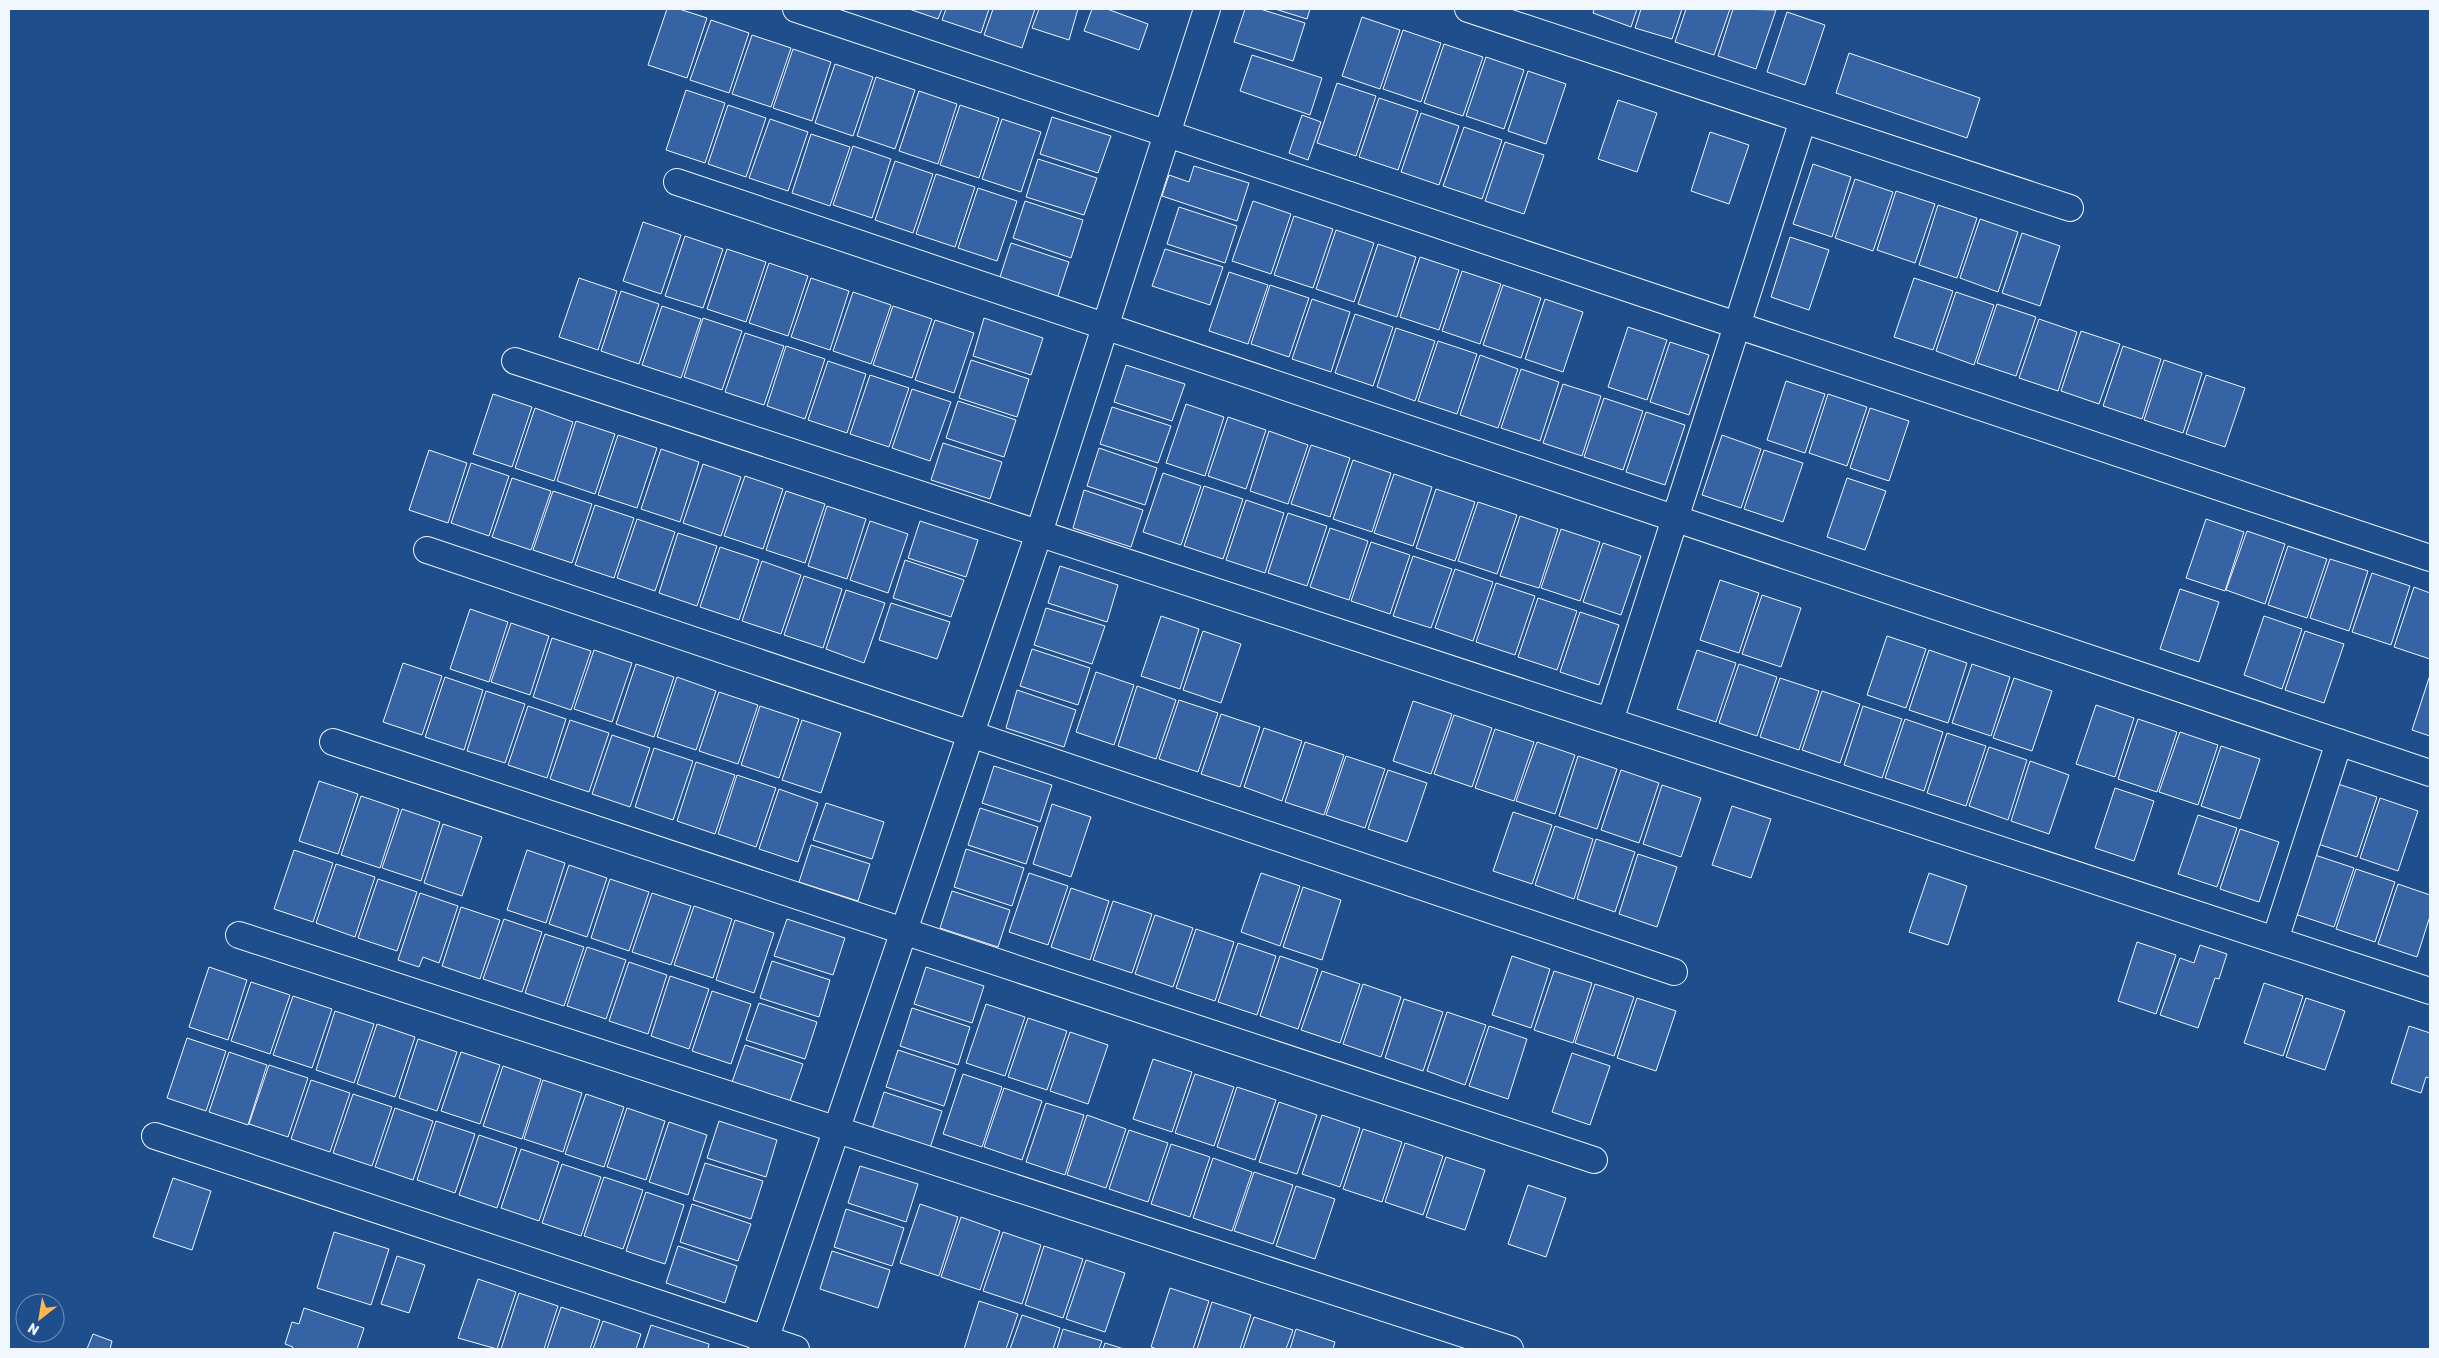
<svg xmlns="http://www.w3.org/2000/svg" width="2439" height="1358" font-family="Rubik,sans-serif">
<style>
.building{fill:#3563a3;stroke:#f2f6ff}
.lines{fill:none;stroke-linecap:round;stroke-linejoin:round}
.minor-casing{stroke:#f2f6ff;stroke-width:28}
.minor{stroke:#1f4e8c;stroke-width:26}
</style>
<rect width="100%" height="100%" fill="#1f4e8c"/>
<path class="building" d="M667,9h12l28,9 -20,60 -39,-13z
M909,9h33l-4,10z
M946,9h43l-8,24 -39,-13z
M993,9h42l-13,39 -38,-13z
M1039,9h39l-9,31 -37,-12z
M1092,9h15l41,15 -9,26 -55,-19z
M1245,9h15l45,14 -12,38 -59,-19z
M1275,9h35l-3,10z
M1594,9h43l-6,18 -38,-14z
M1641,9h41l-10,30 -37,-11z
M1686,9h44l-16,46 -39,-13z
M1733,9l43,1 -20,59 -38,-13z
M1787,12l38,13 -20,60 -38,-13z
M1362,17l38,13 -20,59 -38,-13z
M711,20l38,13 -20,60 -39,-13z
M1403,30l38,13 -20,59 -38,-13z
M752,35l39,13 -20,59 -39,-13z
M1444,44l39,13 -20,59 -39,-13z
M793,49l38,13 -19,59 -39,-13z
M1849,53l131,45 -13,40 -131,-45z
M1252,55l70,23 -12,37 -70,-24z
M1486,57l38,13 -20,59 -38,-13z
M835,64l38,13 -20,59 -38,-13z
M1528,71l38,13 -20,60 -38,-13z
M876,77l39,13 -20,59 -38,-13z
M1337,83l39,13 -20,60 -39,-13z
M686,90l39,13 -20,60 -39,-13z
M919,91l38,13 -19,60 -39,-13z
M1379,98l39,13 -20,59 -39,-13z
M1618,100l39,13 -20,59 -39,-13z
M728,105l38,13 -20,59 -38,-13z
M960,105l39,13 -20,60 -39,-13z
M1421,113l38,13 -20,59 -38,-13z
M1302,115l19,7 -13,38 -19,-7z
M1052,117l59,19 -13,37 -58,-19z
M770,119l38,13 -20,59 -39,-13z
M1002,119l39,13 -20,60 -39,-13z
M1464,127l38,13 -20,59 -39,-13z
M1710,132l39,13 -20,59 -38,-13z
M811,134l39,13 -20,59 -38,-13z
M1505,142l39,13 -20,59 -39,-13z
M853,146l38,13 -19,59 -39,-13z
M1038,159l59,19 -13,37 -58,-18z
M895,161l38,13 -20,59 -38,-13z
M1813,164l38,13 -19,60 -39,-13z
M1194,166l55,17 -12,38 -75,-25 7,-21 20,7z
M936,174l39,13 -20,60 -39,-13z
M1855,179l38,13 -20,59 -38,-13z
M978,188l39,13 -20,60 -39,-13z
M1896,191l39,13 -20,59 -38,-13z
M1025,201l58,19 -12,38 -58,-20z
M1253,201l38,13 -20,60 -39,-13z
M1938,205l39,13 -20,60 -38,-13z
M1179,207l58,19 -12,37 -58,-19z
M1294,216l39,13 -20,59 -39,-13z
M1980,219l38,13 -20,60 -38,-14z
M643,222l38,13 -20,59 -38,-13z
M1336,230l38,13 -20,59 -38,-13z
M2022,233l38,13 -20,60 -38,-13z
M685,236l38,13 -20,59 -38,-12z
M1790,237l39,13 -20,60 -38,-13z
M1011,243l58,19 -12,37 -58,-19z
M1378,244l38,13 -19,60 -39,-13z
M727,249l39,13 -20,60 -39,-13z
M1165,249l58,18 -13,38 -58,-19z
M1420,257l39,13 -20,60 -39,-13z
M769,263l39,13 -20,60 -39,-13z
M1462,271l39,13 -21,60 -38,-13z
M1229,272l39,13 -20,59 -39,-13z
M579,278l38,13 -19,59 -39,-13z
M811,278l38,13 -19,59 -39,-13z
M1914,278l39,13 -20,59 -39,-13z
M1270,285l39,13 -20,59 -38,-13z
M1503,285l38,13 -20,60 -38,-13z
M621,291l38,13 -20,60 -38,-13z
M853,292l38,13 -20,59 -38,-13z
M1956,292l38,13 -20,60 -38,-14z
M1312,299l38,13 -19,60 -39,-13z
M1545,299l38,13 -20,60 -38,-13z
M1997,304l39,13 -20,59 -39,-13z
M662,306l39,13 -20,59 -39,-13z
M893,306l39,13 -20,59 -39,-13z
M1355,314l38,13 -20,59 -38,-13z
M703,318l39,13 -20,59 -38,-13z
M984,318l59,20 -12,37 -58,-19z
M2039,319l38,13 -19,59 -39,-13z
M935,320l39,13 -20,60 -39,-13z
M1628,327l39,13 -20,60 -39,-13z
M1396,328l39,13 -20,60 -38,-14z
M2081,331l39,13 -21,60 -38,-13z
M745,333l39,13 -20,59 -39,-13z
M1438,341l39,13 -20,60 -39,-13z
M1670,342l39,13 -20,60 -39,-13z
M786,346l39,13 -20,60 -38,-13z
M2123,346l38,13 -19,60 -39,-13z
M1480,355l38,14 -20,59 -38,-13z
M971,360l58,19 -12,38 -58,-19z
M2164,360l38,13 -19,60 -39,-13z
M828,361l38,13 -19,59 -39,-13z
M1126,365l59,19 -13,37 -58,-19z
M1521,369l38,13 -19,59 -39,-13z
M870,375l39,13 -20,59 -39,-13z
M2206,375l39,13 -20,59 -39,-13z
M1786,381l39,13 -20,59 -38,-13z
M1563,384l38,12 -19,60 -39,-13z
M912,389l39,13 -21,59 -38,-13z
M493,394l39,13 -20,60 -39,-13z
M1828,394l39,13 -20,59 -38,-13z
M1604,398l39,13 -20,59 -39,-13z
M958,401l58,19 -12,37 -58,-19z
M1186,404l38,13 -19,59 -39,-13z
M1112,407l59,19 -13,37 -58,-19z
M535,408l38,14 -19,59 -39,-13z
M1870,408l39,13 -20,60 -39,-13z
M1646,412l39,13 -20,60 -39,-13z
M1228,417l38,13 -20,59 -38,-13z
M576,421l39,13 -20,60 -38,-13z
M1269,431l39,14 -20,59 -38,-13z
M618,435l39,13 -20,60 -39,-13z
M1722,435l39,14 -20,59 -39,-13z
M943,443l59,19 -12,37 -59,-19z
M1311,445l39,13 -20,59 -39,-13z
M1099,448l58,20 -12,37 -58,-19z
M661,449l38,13 -19,60 -39,-13z
M429,450l38,13 -19,60 -39,-13z
M1764,450l39,13 -20,59 -39,-13z
M1353,460l38,13 -19,59 -39,-13z
M471,463l38,13 -20,60 -38,-13z
M703,464l38,13 -20,59 -38,-13z
M1163,473l38,13 -20,59 -38,-13z
M1394,474l38,13 -19,59 -39,-13z
M745,476l38,13 -20,60 -39,-13z
M512,478l39,13 -20,59 -39,-13z
M1847,478l39,13 -21,59 -38,-13z
M1204,486l39,13 -20,60 -39,-13z
M1436,489l39,13 -20,59 -39,-13z
M1084,490l59,20 -12,37 -58,-19z
M553,491l39,13 -20,59 -39,-13z
M786,491l39,13 -20,59 -39,-13z
M1246,500l38,13 -19,60 -39,-13z
M1478,502l39,13 -20,59 -39,-13z
M595,505l39,13 -20,60 -39,-13z
M827,506l39,13 -19,60 -39,-13z
M1288,513l39,13 -20,60 -39,-13z
M1520,516l38,13 -19,59 -39,-12z
M637,519l38,13 -20,59 -38,-13z
M2206,519l38,13 -19,59 -39,-13z
M870,521l38,13 -20,59 -38,-13z
M920,521l58,19 -12,37 -58,-19z
M1330,528l38,13 -19,59 -39,-13z
M1561,529l39,13 -20,59 -39,-13z
M2247,531l38,13 -20,60 -39,-14z
M678,533l39,13 -20,60 -38,-13z
M1371,542l39,13 -20,59 -39,-13z
M1603,543l38,13 -20,59 -38,-13z
M2288,546l39,13 -20,59 -39,-13z
M720,547l39,13 -20,60 -39,-13z
M1413,556l39,13 -21,59 -38,-12z
M2330,559l38,12 -19,60 -39,-13z
M905,560l59,20 -13,37 -58,-19z
M762,561l39,14 -20,59 -39,-13z
M1060,566l58,19 -11,37 -59,-19z
M1455,569l38,13 -20,59 -38,-13z
M2372,573l38,13 -19,59 -39,-13z
M804,576l38,13 -19,59 -39,-13z
M1720,580l39,13 -20,60 -39,-13z
M1496,583l39,13 -20,59 -39,-13z
M2414,587l16,6v66l-36,-12z
M2180,589l39,13 -20,60 -39,-13z
M846,590l39,13 -21,60 -38,-14z
M1762,595l39,13 -20,59 -39,-13z
M1538,598l39,13 -20,59 -39,-13z
M891,603l59,19 -13,37 -58,-19z
M1046,608l59,18 -13,38 -58,-19z
M470,609l38,13 -19,60 -39,-13z
M1580,612l39,13 -20,60 -39,-13z
M1161,616l38,13 -19,60 -39,-13z
M2264,616l38,13 -20,60 -38,-14z
M511,623l38,13 -19,59 -39,-13z
M1203,631l38,13 -20,59 -38,-13z
M2305,631l39,13 -20,59 -39,-13z
M1887,636l39,13 -20,59 -39,-13z
M552,638l39,13 -20,59 -38,-13z
M1032,649l58,19 -12,37 -58,-19z
M594,650l38,13 -20,59 -38,-13z
M1697,650l39,13 -20,59 -39,-13z
M1929,650l38,13 -19,60 -39,-13z
M403,663l39,13 -20,59 -39,-13z
M636,664l38,13 -20,60 -38,-13z
M1739,664l38,13 -20,59 -38,-13z
M1972,664l38,13 -19,59 -39,-13z
M1096,672l38,13 -20,60 -38,-13z
M2430,675v61l-18,-6z
M445,677l38,13 -19,60 -39,-13z
M677,677l39,14 -20,59 -39,-13z
M1780,678l39,13 -20,59 -39,-13z
M2014,678l38,13 -20,60 -39,-13z
M1137,686l39,14 -20,59 -38,-13z
M1017,690l59,20 -12,37 -58,-19z
M486,691l39,13 -20,59 -38,-12z
M1822,691l38,13 -20,59 -38,-13z
M719,692l39,13 -20,59 -39,-13z
M1179,700l39,13 -20,59 -39,-13z
M1413,701l39,13 -21,60 -38,-13z
M2096,705l38,13 -19,59 -39,-13z
M528,706l38,13 -19,59 -39,-13z
M760,706l39,13 -20,59 -38,-13z
M1863,706l39,13 -20,59 -38,-13z
M1221,714l39,13 -20,60 -39,-13z
M1454,715l38,13 -20,59 -38,-13z
M1905,719l38,13 -19,59 -39,-13z
M2138,719l39,13 -20,60 -39,-13z
M570,720l39,13 -20,59 -39,-13z
M802,720l39,13 -20,60 -39,-13z
M1264,728l38,13 -20,60 -38,-14z
M1495,729l39,13 -20,59 -39,-13z
M2180,732l38,13 -20,60 -39,-13z
M1947,733l39,13 -20,60 -39,-13z
M612,735l38,13 -20,59 -38,-13z
M1305,742l39,13 -20,60 -39,-13z
M1537,742l38,13 -20,59 -39,-13z
M2221,746l39,13 -20,60 -39,-13z
M1989,747l38,13 -19,60 -39,-14z
M654,748l39,13 -20,59 -38,-13z
M1346,756l39,13 -20,59 -39,-13z
M1578,756l39,13 -20,60 -38,-13z
M2030,761l39,14 -20,59 -38,-13z
M696,762l39,13 -20,59 -38,-13z
M994,766l58,19 -12,37 -58,-19z
M1388,770l39,13 -20,59 -39,-13z
M1621,770l38,13 -20,60 -38,-13z
M737,775l39,13 -20,59 -38,-13z
M319,781l39,13 -20,60 -39,-13z
M2338,784l39,13 -20,60 -39,-13z
M1662,785l39,13 -20,59 -38,-13z
M2115,788l39,13 -20,60 -39,-13z
M779,789l39,14 -20,59 -39,-13z
M361,796l38,13 -19,59 -39,-13z
M2380,798l38,13 -20,60 -38,-13z
M826,803l58,19 -12,37 -59,-19z
M1052,804l39,13 -20,60 -38,-13z
M1732,806l39,13 -20,59 -39,-13z
M980,808l58,19 -12,37 -58,-19z
M402,809l38,13 -19,59 -39,-13z
M1513,812l39,13 -20,59 -39,-13z
M2198,815l39,13 -20,59 -39,-13z
M443,824l39,13 -20,59 -38,-13z
M1555,826l38,13 -19,60 -39,-14z
M2240,829l39,13 -20,60 -39,-13z
M1596,839l39,13 -20,60 -38,-13z
M811,845l59,19 -12,37 -59,-19z
M966,849l58,19 -12,38 -58,-19z
M294,850l39,13 -20,59 -39,-13z
M527,850l38,13 -19,60 -39,-13z
M1638,854l39,13 -20,60 -38,-13z
M2315,855l39,13 -20,59 -39,-13z
M336,864l39,13 -20,60 -39,-14z
M569,865l38,13 -20,59 -38,-13z
M2356,869l39,13 -20,60 -39,-13z
M1029,873l39,13 -20,59 -39,-13z
M1261,873l39,13 -20,60 -39,-14z
M1929,873l38,13 -19,59 -39,-13z
M378,879l39,13 -20,59 -39,-13z
M610,879l39,13 -20,59 -38,-13z
M2398,884l32,11v21l-13,41 -39,-13z
M1303,887l38,13 -19,60 -39,-13z
M1071,888l38,13 -19,59 -39,-13z
M952,891l58,19 -12,37 -58,-19z
M420,893l38,13 -19,57 -16,-6 -4,10 -21,-7z
M652,893l39,13 -20,59 -39,-13z
M1113,901l39,13 -20,59 -39,-13z
M694,906l38,13 -19,59 -39,-13z
M461,907l39,13 -20,59 -38,-13z
M1155,915l38,13 -20,59 -38,-13z
M504,919l38,13 -20,60 -39,-13z
M787,919l58,19 -12,37 -59,-19z
M735,920l39,13 -20,60 -38,-13z
M1196,929l38,13 -19,59 -39,-13z
M545,934l39,13 -20,59 -39,-13z
M2137,942l39,13 -20,59 -38,-13z
M1238,943l38,13 -19,59 -39,-13z
M2200,945l27,9 -8,25 -4,-1 -17,50 -38,-13 20,-57 14,5z
M587,947l39,13 -20,59 -39,-13z
M1280,956l38,13 -20,60 -38,-13z
M1512,956l38,13 -19,59 -39,-13z
M772,961l58,19 -11,37 -59,-19z
M629,962l38,13 -19,59 -39,-13z
M209,967l38,13 -19,60 -39,-13z
M926,967l58,19 -12,37 -58,-19z
M1322,971l38,13 -20,59 -39,-13z
M1554,971l38,12 -19,60 -39,-13z
M670,976l39,13 -20,60 -38,-13z
M251,982l39,13 -20,59 -39,-13z
M2264,983l39,13 -20,60 -39,-13z
M1363,984l38,13 -20,60 -38,-13z
M1595,984l39,13 -20,59 -39,-13z
M712,991l39,13 -20,60 -39,-13z
M293,996l39,13 -20,59 -39,-13z
M1637,998l39,13 -20,60 -39,-13z
M2306,998l39,13 -20,59 -39,-13z
M1404,999l39,13 -20,59 -38,-13z
M759,1003l58,19 -12,37 -59,-19z
M986,1004l39,13 -20,59 -39,-13z
M912,1008l58,19 -12,38 -58,-19z
M335,1011l39,13 -20,59 -38,-13z
M1447,1012l39,13 -21,60 -38,-14z
M1028,1018l39,13 -20,59 -39,-13z
M377,1024l38,13 -20,60 -38,-13z
M1489,1026l38,13 -19,60 -39,-13z
M2409,1026l21,7v45l-4,-1 -5,16 -30,-10z
M1070,1032l38,13 -20,59 -38,-13z
M187,1038l39,13 -20,60 -39,-13z
M418,1039l39,13 -20,59 -38,-13z
M745,1045l58,19 -13,37 -58,-19z
M898,1050l58,19 -12,37 -58,-19z
M229,1052l38,13 -19,60 -39,-13z
M461,1052l39,13 -20,59 -39,-13z
M1572,1053l38,13 -20,59 -38,-13z
M1153,1059l39,13 -20,60 -39,-13z
M269,1065l39,13 -20,59 -39,-13z
M503,1066l38,13 -19,60 -39,-13z
M963,1074l39,13 -20,60 -39,-13z
M1195,1074l39,13 -20,59 -39,-13z
M311,1080l39,13 -20,59 -39,-13z
M543,1080l39,13 -19,59 -39,-13z
M1237,1087l39,13 -21,60 -38,-13z
M1004,1088l38,13 -20,59 -38,-13z
M884,1092l58,19 -12,37 -58,-19z
M353,1094l39,13 -20,59 -39,-13z
M586,1094l38,13 -20,60 -39,-13z
M1279,1102l38,13 -20,59 -38,-12z
M1046,1103l38,12 -19,60 -39,-13z
M395,1108l38,13 -20,59 -38,-13z
M627,1108l38,13 -19,59 -39,-13z
M1087,1115l39,14 -20,59 -39,-13z
M1322,1115l38,13 -20,59 -38,-13z
M436,1121l39,13 -20,59 -38,-13z
M719,1121l58,19 -11,37 -59,-19z
M669,1122l38,13 -19,60 -39,-13z
M1363,1129l39,13 -20,60 -39,-13z
M1129,1130l39,13 -20,59 -39,-13z
M479,1135l38,13 -20,60 -38,-13z
M1405,1143l38,13 -20,59 -38,-13z
M1171,1144l39,13 -20,60 -39,-13z
M521,1149l38,13 -20,59 -38,-13z
M1446,1157l39,13 -20,60 -39,-13z
M1213,1158l39,14 -20,59 -39,-13z
M705,1163l58,18 -12,38 -58,-19z
M562,1164l39,13 -20,59 -39,-13z
M860,1166l58,18 -12,38 -58,-19z
M1254,1172l39,13 -20,59 -39,-13z
M604,1177l39,13 -20,59 -39,-13z
M173,1178l38,13 -19,59 -39,-13z
M1528,1185l38,13 -20,59 -38,-13z
M1296,1186l39,13 -20,60 -39,-13z
M646,1192l38,13 -19,59 -39,-13z
M692,1204l59,20 -13,37 -58,-19z
M920,1204l38,13 -19,59 -39,-13z
M846,1209l58,19 -12,38 -58,-19z
M961,1217l39,14 -20,59 -39,-13z
M334,1232l55,17 -18,56 -54,-17z
M1003,1232l38,13 -19,59 -39,-13z
M678,1246l59,20 -12,37 -59,-20z
M1044,1246l39,13 -20,59 -38,-13z
M832,1251l58,19 -12,38 -58,-19z
M397,1256l28,9 -16,48 -28,-9z
M1086,1260l39,13 -20,59 -39,-13z
M478,1279l38,13 -19,57 -39,-11z
M1170,1288l39,13 -16,48h-36l-6,-2z
M519,1293l39,13 -14,43h-43z
M979,1301l39,13 -12,35h-42z
M1212,1302l39,13 -11,34h-43z
M561,1307l39,13 -10,29h-43z
M304,1308l60,20 -7,21h-65l1,-2 -8,-3 7,-22 7,2z
M1022,1315l38,13 -7,21h-43z
M1254,1317l39,13 -7,19h-43z
M603,1321l38,13 -5,15h-43z
M651,1325l58,19 -1,5h-65z
M1063,1329l39,12 -3,8h-42z
M1296,1329l39,13 -2,7h-43z
M93,1334l19,7 -2,8h-23z
M1105,1343l19,6h-21z"/>
<g class="lines">
<g class="minor-casing">
<path id="minor" d="M796,9l1634,549
M1468,9l602,199
M677,182l1753,591
M515,361l1915,630
M427,550l1247,422
M1610,721l193,-601
M333,742l1261,418
M239,935l1271,414
M2275,940l64,-198
M155,1136l641,213
M762,1349l277,-816 168,-524"/>
</g>
<use href="#minor" class="minor"/>
</g>
<rect width="2439" height="1358" fill="none" stroke="#f2f6ff" stroke-width="20"/>
<g transform="translate(40 1318) rotate(211)"><circle r="24" fill="#1f4e8c" stroke="#7391ba"/>
<path d="M0-4L9 19L0 12L-9 19Z" fill="#ffb74d"/>
<text y="-8" font-size="14" font-weight="bold" text-anchor="middle" fill="#f2f6ff">N</text>
</g>
</svg>
